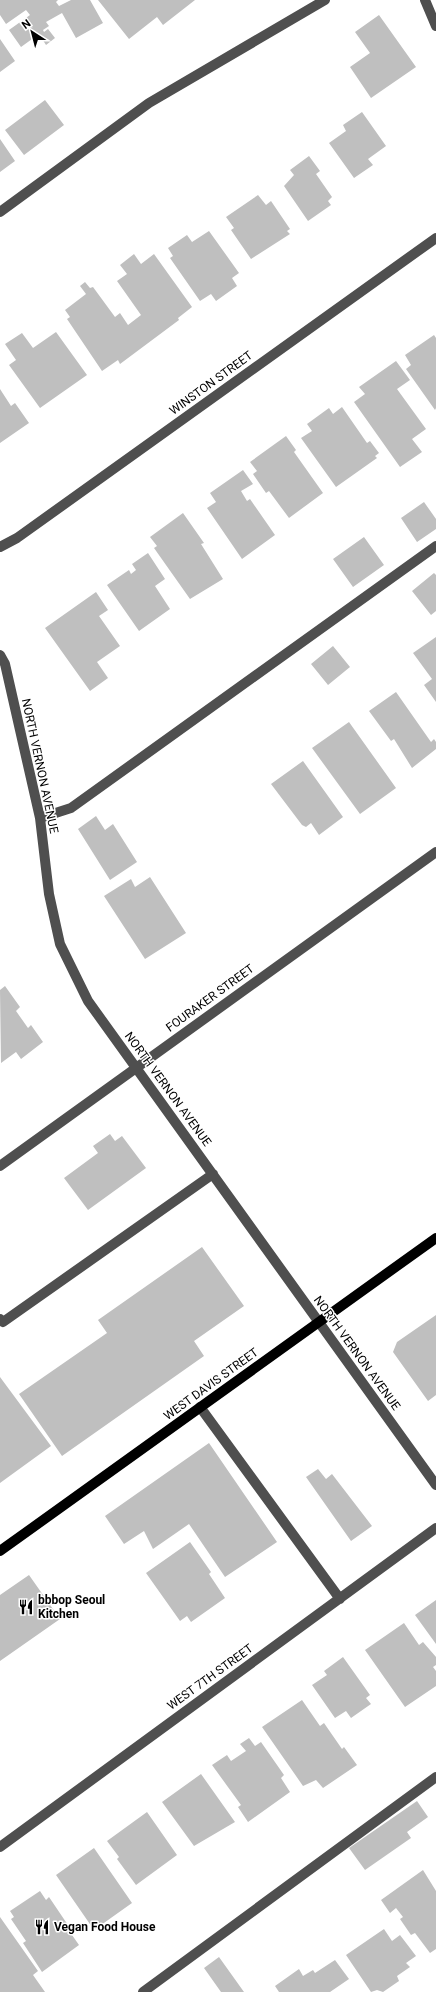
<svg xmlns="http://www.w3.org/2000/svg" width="436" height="1992" font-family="Roboto,sans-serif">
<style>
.building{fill:#bfbfbf}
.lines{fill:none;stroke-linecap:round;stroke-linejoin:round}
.minor{stroke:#4f4f4f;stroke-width:10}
.major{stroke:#000;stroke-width:10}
.labels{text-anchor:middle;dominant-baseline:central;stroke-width:3;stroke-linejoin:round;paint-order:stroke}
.street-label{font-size:12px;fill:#000;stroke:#fff}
.poi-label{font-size:12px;font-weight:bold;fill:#000;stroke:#fff;text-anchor:start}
</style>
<rect width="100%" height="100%" fill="#fff"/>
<path class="building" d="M0,0h58l-2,2 3,4 12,-6h19l13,23 -27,15 -14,-25 -16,9 3,4 -6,4 1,2 4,-3 7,9 -9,7 -7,-11 -18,13 -12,-17 21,-15 -4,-5 -20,14 -6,-9z
M98,0h97l-32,25 -6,-8 -28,22z
M379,15l37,52 -45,31 -21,-31 20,-14 -15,-21z
M0,39l15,22 -15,11z
M45,100l19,25 -40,30 -19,-25z
M362,112l24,34 -18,13 5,6 -19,13 -25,-35 17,-12 -3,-6z
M0,139l15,22 -15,11z
M309,156l11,15 -4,3 16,23 -4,4 3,4 -23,16 -24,-35 10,-11 -4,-5z
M258,195l8,10 5,-4 19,28 -3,2 3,3 -39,25 -20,-29 3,-2 -8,-11z
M209,231l30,42 -7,5 5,8 -21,15 -5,-7 -11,7 -30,-43 3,-2 -5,-8 19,-13 5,7z
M134,254l7,10 13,-10 38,53 -14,11 1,2 -59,44 -2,-4 -16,11 -35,-52 3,-2 -5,-7 21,-16 -6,-8 5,-4 5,6 3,-1 22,30 5,-4 8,12 13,-10 -24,-34 10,-7 -7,-9z
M56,332l31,43 -47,33 -31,-43 7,-5 -11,-16 17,-11 11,15z
M434,335l2,3v70l-1,2 -29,-41 5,-4 -6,-10z
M396,361l14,19 -13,9 29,40 -14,10 10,13 -22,15 -46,-65 11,-8 -6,-7z
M0,389l11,17 4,-3 14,20 -29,20z
M342,407l25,36 3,-2 9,12 -4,3 2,2 -41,29 -35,-49 11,-7 -5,-7 22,-16 4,6z
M286,436l10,14 -2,2 29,41 -34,25 -20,-27 -3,2 -13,-19 4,-3 -7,-9z
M243,470l10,14 -12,7 6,10 3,-2 25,36 -33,24 -35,-51 9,-6 -6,-9z
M424,502l12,17v10l-19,13 -16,-24z
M183,513l21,30 -3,1 22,35 -33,20 -36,-51 3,-2 -7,-9z
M364,537l20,28 -31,22 -20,-28z
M148,553l17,26 -10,7 15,23 -31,22 -32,-46 22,-15 2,4 5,-4 -4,-6z
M434,573l2,2v36l-5,4 -19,-24z
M96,592l12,18 -9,6 21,30 -23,16 11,16 -18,13 -45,-63z
M436,637v65l-12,-17 8,-6 -19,-26z
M333,646l17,21 -22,18 -17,-21z
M396,692l35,50 3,-3 2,3v7l-24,19 -18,-29 -3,2 -22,-30z
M349,722l47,66 -36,26 -48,-66z
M303,761l40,56 -24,18 -8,-12 -5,4 -4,-2 -31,-41z
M96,816l9,14 8,-6 24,38 -27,18 -32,-51z
M150,877l36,56 -41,26 -41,-63 27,-17 4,8z
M5,986l15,21 -4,4 12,17 3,-3 12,17 -22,17 -5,-7 -15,11 -1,-73z
M110,1134l5,7 7,-5 24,32 -58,42 -24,-32 34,-25 -5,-7z
M202,1247l42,59 -50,35 10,15 -142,100 -43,-62 88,-61 -9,-13z
M436,1315v80l-8,6 -35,-49 4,-10z
M0,1377l51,69 -51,37z
M209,1443l68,99 -52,35 -36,-53 -36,25 -9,-18 -20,13 -19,-28z
M318,1469l8,10 6,-5 40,52 -21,15 -45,-64z
M190,1542l21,30 -2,2 16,24 -34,24 -4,-6 -7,5 -34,-48z
M29,1575l31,44 -60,42v-66z
M436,1600v44l-21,-29z
M404,1623l15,22 4,-3 13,15v8l-3,2 3,4v15l-31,21 -40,-57z
M343,1657l27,38 -4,3 5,6 -20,14 -5,-7 -11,7 -23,-33 15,-10 -3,-4z
M302,1700l18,26 4,-3 18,26 2,-2 13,18 -34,23 -7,-8 -13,6 -41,-59z
M249,1738l6,8 6,-4 23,33 -3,3 9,14 -42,30 -10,-15 3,-2 -29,-40 15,-10 4,6 15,-10 -6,-7z
M201,1774l34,48 -41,24 -32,-44z
M417,1801l11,16 -21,15 4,6 -46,32 -16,-22z
M147,1812l30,43 -41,30 -19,-26 2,-2 -12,-16z
M94,1848l38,55 -38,27 -38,-55z
M423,1870l13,21v58l-6,4 -15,-20 -4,2 -11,-16 3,-2 -7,-9 -6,5 -9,-13z
M40,1891l6,9 3,-3 25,37 -2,1 7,10 -37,27 -19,-29 3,-2 -15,-22 3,-2 -4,-6z
M0,1917l38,54 -5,4 12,17h-45z
M384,1929l8,12 8,-6 16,21 -10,7 4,4 -13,9 2,5 -16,11 -6,-2 -6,2 -25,-37z
M219,1957l25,35h-23l-17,-24z
M335,1960l14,19 -19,13h-51l-4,-6 24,-17 4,7 10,-6 2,3z"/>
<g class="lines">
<path class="minor" d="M425,0l11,26
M0,212l149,-109 176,-103
M0,547l17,-9 419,-300
M0,655l5,9 35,154 9,76 11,50 28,57 348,484
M40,818l31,-10 365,-262
M0,1166l436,-314
M0,1319l3,3 210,-148
M200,1407l140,192
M0,1847l436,-319
M143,1992l293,-215"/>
<path class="major" d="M0,1551l436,-313"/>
</g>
<defs>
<g id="restaurant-bare" transform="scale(1.2)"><path d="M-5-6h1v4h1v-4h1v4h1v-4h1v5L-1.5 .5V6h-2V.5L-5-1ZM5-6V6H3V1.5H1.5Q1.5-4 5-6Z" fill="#000" stroke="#fff" stroke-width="2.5" paint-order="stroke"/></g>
</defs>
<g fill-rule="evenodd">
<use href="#restaurant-bare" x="26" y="1607"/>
<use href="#restaurant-bare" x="42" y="1927"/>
</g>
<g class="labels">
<g class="street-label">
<text transform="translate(211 383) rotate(-36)">WINSTON STREET</text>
<text transform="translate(40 766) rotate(78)">NORTH VERNON AVENUE</text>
<text transform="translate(210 998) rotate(-36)">FOURAKER STREET</text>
<text transform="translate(168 1089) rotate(54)">NORTH VERNON AVENUE</text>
<text transform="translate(357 1353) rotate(54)">NORTH VERNON AVENUE</text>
<text transform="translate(211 1384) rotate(-36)">WEST DAVIS STREET</text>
<text transform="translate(210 1677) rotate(-36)">WEST 7TH STREET</text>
</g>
<g class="poi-label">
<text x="38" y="1600">bbbop Seoul<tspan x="38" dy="14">Kitchen</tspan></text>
<text x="54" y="1927">Vegan Food House</text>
</g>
</g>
<g transform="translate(32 32) rotate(324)" stroke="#ffffff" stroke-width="3" paint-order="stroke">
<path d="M0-3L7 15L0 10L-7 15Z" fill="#000000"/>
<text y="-6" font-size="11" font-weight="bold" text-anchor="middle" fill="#000000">N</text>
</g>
</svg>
